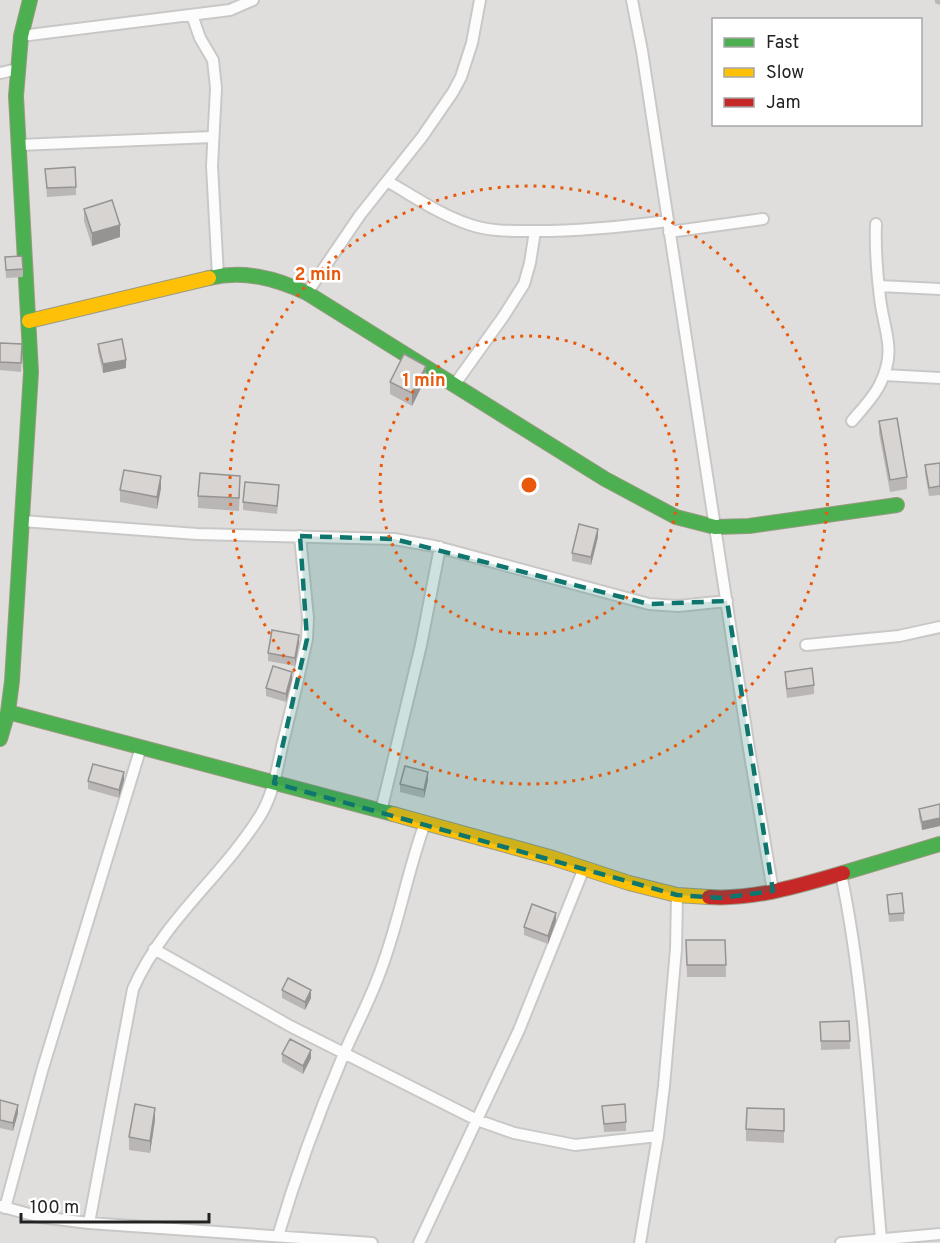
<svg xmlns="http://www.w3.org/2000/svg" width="940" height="1243" font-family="Overpass,sans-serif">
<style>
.residential{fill:#dfdedc;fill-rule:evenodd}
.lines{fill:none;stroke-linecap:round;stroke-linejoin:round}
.street-casing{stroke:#c9c8c7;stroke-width:14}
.fast-casing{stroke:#999a82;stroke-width:16}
.slow-casing{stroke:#999a82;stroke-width:16}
.jam-casing{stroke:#999a82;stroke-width:16}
.street{stroke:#fdfcfc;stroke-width:10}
.fast{stroke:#4caf50;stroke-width:14}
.slow{stroke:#ffc107;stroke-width:14}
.jam{stroke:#c62828;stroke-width:14}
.wall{fill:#b9b6b5}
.shaded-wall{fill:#969493}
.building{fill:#d7d4d2;stroke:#969493;stroke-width:1.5}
.marked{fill:#0f766e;fill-opacity:0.2;stroke:#0f766e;stroke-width:4.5;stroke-dasharray:12 8;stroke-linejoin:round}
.ring{fill:none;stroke:#e8590c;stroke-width:3;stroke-dasharray:3 6}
.centre{fill:#e8590c;stroke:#fff;stroke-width:3}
.ring-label{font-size:18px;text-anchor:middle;font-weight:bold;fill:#e8590c;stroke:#fff;stroke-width:5;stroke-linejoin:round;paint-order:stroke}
</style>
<rect width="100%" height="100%" fill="#f0eeeb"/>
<path class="residential" d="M0,0h940v1243h-940zM714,20h206v104h-206z"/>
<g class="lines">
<g class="street-casing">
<path id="street" d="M632,0l10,51 107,698 24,142
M192,15l8,23 13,22 3,28 -4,78 6,110
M21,36l209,-26 23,-10
M0,73l18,-4
M19,145l193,-8
M387,181c26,15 52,33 81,43 19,7 39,7 59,7 47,1 94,-4 141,-10
M669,232l94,-13
M879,286l61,3
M307,293l53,-78 62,-78 31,-45 8,-15 11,-34 8,-43
M884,375l56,3
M455,384l48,-67 21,-33 6,-21 5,-32
M852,421c9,-11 22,-24 28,-37 17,-34 4,-52 0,-86 -3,-25 -5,-49 -4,-74
M22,521l175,13 197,5 40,7 215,58 29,2 49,-5
M806,645l93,-9 41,-9
M381,811l40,-166 19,-98
M841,874c25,120 29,243 40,365
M154,949l136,77 187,94 37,13 61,12 83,-9
M0,1206l40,11 49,6 283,20
M5,1208l37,-137 99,-324
M89,1223l44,-234c31,-70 88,-111 127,-173 13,-21 17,-46 22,-70 9,-35 17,-71 25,-107l1,-21 -8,-82
M278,1236c18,-61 40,-121 65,-180 11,-26 24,-50 34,-76 21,-51 29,-105 48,-157
M419,1243l100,-213 65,-162
M640,1243l18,-107 6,-50 12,-137 1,-54
M841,1243l99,-9"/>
</g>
<g class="fast-casing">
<path id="fast" d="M209,278c35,-8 66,0 98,15l298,186 71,38 39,10 34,-1 148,-21
M8,712l385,102
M0,739l8,-27 4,-31 19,-309 -15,-276 5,-60 9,-36
M843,873l97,-29"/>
</g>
<g class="slow-casing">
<path id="slow" d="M29,321l180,-43
M393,814l160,44 76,25 48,12 32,2"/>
</g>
<g class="jam-casing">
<path id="jam" d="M709,897c45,3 92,-12 134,-24"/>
</g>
<use href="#street" class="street"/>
<use href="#fast" class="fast"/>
<use href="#slow" class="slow"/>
<use href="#jam" class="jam"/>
</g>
<path class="wall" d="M935,0h5v5l-5,-2z
M45,169l31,18v8l-29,2z
M84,209l36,28 -28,9 -8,-25z
M5,257l18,12v8l-17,1z
M0,343l22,1 -1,28 -21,-2z
M98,344l28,24 -23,5 -5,-21z
M426,378l-14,28 -22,-12v-12z
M879,421l28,56v12l-17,3 -11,-59z
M940,463v32l-11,1 -4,-23v-8z
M161,488l-4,21 -37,-7v-12z
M240,488l-1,23 -41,-3v-12z
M279,494l-2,20 -34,-4v-8z
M598,537l-7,28 -19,-4v-8z
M299,643l-4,23 -27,-5v-8z
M785,672l29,13v9l-27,4 -2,-18z
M292,680l-6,22 -20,-6v-8z
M124,780l-5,18 -31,-9v-8z
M428,780l-4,18 -24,-6v-8z
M940,804v22l-18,4 -3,-13v-8z
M887,895l17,18v8l-15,1z
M556,921l-8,23 -24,-9v-8z
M686,940h39l1,37h-39z
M282,990l29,8 -6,12 -23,-12z
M849,1021l1,28 -29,1 -1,-28z
M282,1054l29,4 -8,16 -21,-12z
M0,1100l18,13 -5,18 -13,-3z
M602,1106l24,16v9l-22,1z
M784,1109v34l-38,-2v-12z
M155,1120l-5,33 -21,-3v-13z"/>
<path class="shaded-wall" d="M120,225v12l-28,9v-13z
M126,360v8l-23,5v-9z
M426,366v12l-14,28v-13z
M161,476v12l-4,21v-12z
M598,529v8l-7,28v-8z
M299,635v8l-4,23v-8z
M292,672v8l-6,22v-8z
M124,772v8l-5,18v-8z
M428,772v8l-4,18v-8z
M940,818v8l-18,4v-8z
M556,913v8l-8,23v-8z
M311,990v8l-6,12v-8z
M311,1050v8l-8,16v-8z
M18,1105v8l-5,18v-8z
M155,1108v12l-5,33v-12z"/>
<path class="building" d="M75,167l1,20 -29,1 -2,-19z
M112,200l8,25 -28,8 -8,-24z
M22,256l1,13 -17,1 -1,-13z
M122,339l4,21 -23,4 -5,-20z
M0,343l22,1 -1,19 -21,-1z
M404,354l22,12 -14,27 -22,-11z
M897,418l10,59 -17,3 -11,-59z
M940,463v23l-11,2 -4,-23z
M124,470l37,6 -4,21 -37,-7z
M200,473l40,3 -1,22 -41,-2z
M245,482l34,3 -2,21 -34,-4z
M579,524l19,5 -7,28 -19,-4z
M272,630l27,5 -4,23 -27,-5z
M273,666l19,6 -6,22 -20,-6z
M812,668l2,17 -27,4 -2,-17z
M93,764l31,8 -5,18 -31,-9z
M405,766l23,6 -4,18 -24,-6z
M940,804v14l-18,4 -3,-13z
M902,893l2,20 -15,1 -2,-19z
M532,904l24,9 -8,23 -24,-9z
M686,940h39l1,25h-39z
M288,978l23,12 -6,12 -23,-12z
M849,1021l1,20h-29l-1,-19z
M290,1039l21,11 -8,16 -21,-12z
M0,1100l18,5 -5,18 -13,-3z
M135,1104l20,4 -5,33 -21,-4z
M625,1104l1,18 -22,2 -2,-18z
M747,1108l37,1v22l-38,-2z"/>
<path class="marked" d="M300,536l94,3 255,65 78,-3 46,290 -52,7 -44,-3 -403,-112 33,-144z"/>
<g class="ring">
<circle cx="529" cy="485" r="149"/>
<circle cx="529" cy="485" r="299"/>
</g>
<circle cx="529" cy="485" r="9" class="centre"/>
<g class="ring-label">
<text x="318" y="280">2 min</text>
<text x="424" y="386">1 min</text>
</g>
<rect x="712" y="18" width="210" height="108" fill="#ffffff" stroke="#a7a7a7" stroke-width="1.5"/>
<rect x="724" y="38" width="30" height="9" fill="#4caf50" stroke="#a7a7a7" stroke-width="1.5"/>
<text x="766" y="48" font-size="18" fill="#222222">Fast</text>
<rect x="724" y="68" width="30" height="9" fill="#ffc107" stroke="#a7a7a7" stroke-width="1.5"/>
<text x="766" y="78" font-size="18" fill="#222222">Slow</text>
<rect x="724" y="98" width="30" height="9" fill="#c62828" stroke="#a7a7a7" stroke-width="1.5"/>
<text x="766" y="108" font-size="18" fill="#222222">Jam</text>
<path d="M21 1213v9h188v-9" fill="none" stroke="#222222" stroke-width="3"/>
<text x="30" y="1213" font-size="18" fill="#222222" stroke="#ffffff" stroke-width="4.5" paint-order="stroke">100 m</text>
</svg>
